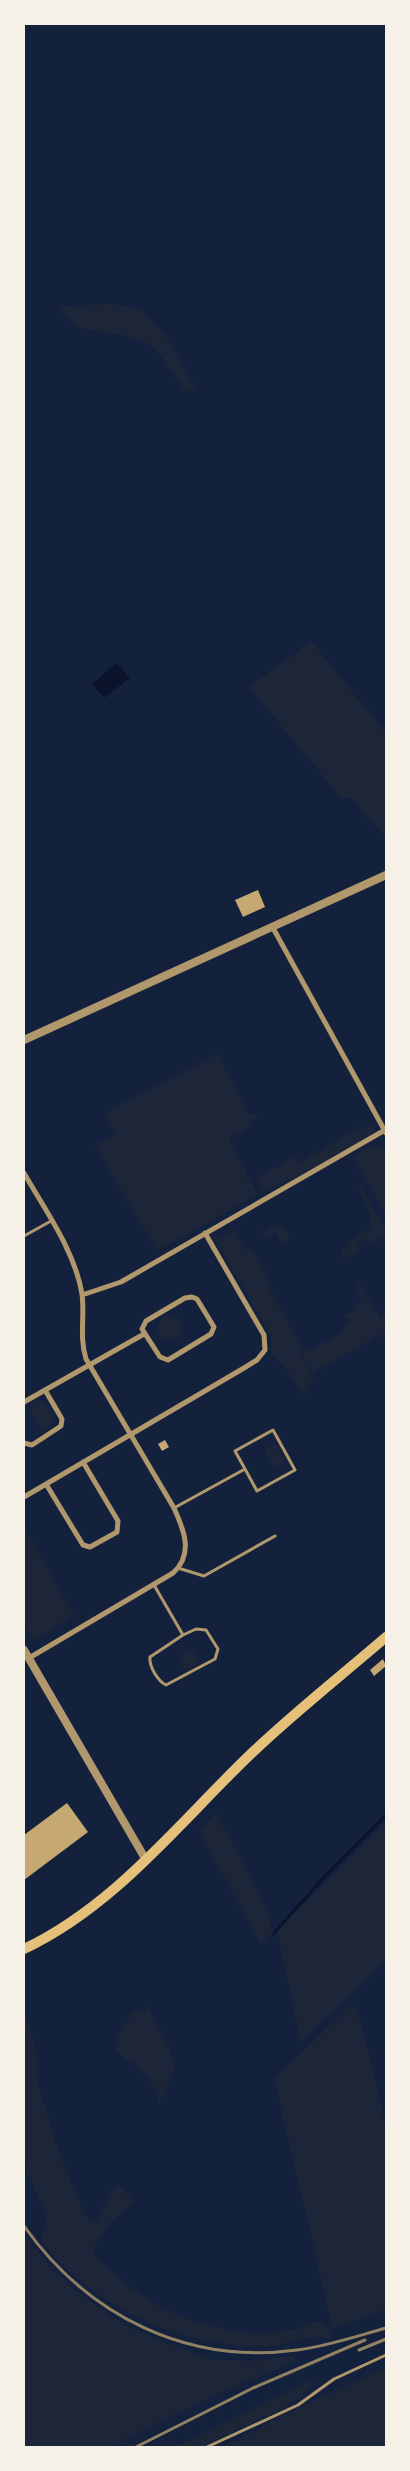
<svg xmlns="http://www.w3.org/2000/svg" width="410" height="2471" font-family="'DejaVu Sans',sans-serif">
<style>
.green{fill:#1d2539}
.water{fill:#0b132b}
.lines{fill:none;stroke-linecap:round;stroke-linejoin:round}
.stream{stroke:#0b132b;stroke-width:3}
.building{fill:#c6a872}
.service{stroke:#b1986c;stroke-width:3}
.minor{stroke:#b1986c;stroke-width:5}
.tertiary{stroke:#b1986c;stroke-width:8}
.primary{stroke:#e5c07b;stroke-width:10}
.rail{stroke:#918062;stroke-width:3}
</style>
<rect width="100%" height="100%" fill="#14213d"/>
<path class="green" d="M112,304c11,1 21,2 30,8 25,17 40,51 54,77l-10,3c-12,-16 -24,-41 -42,-50 -31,-16 -67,-1 -85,-36z
M311,641l75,92v105l-35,-41 -9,2 -93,-112z
M217,1054l33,61 5,-2 3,5 -8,4 2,4 -23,13 29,56 -4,2 -17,-32 16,32 -96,54 -62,-106 21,-11 -12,-21z
M373,1124l1,6 -2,4 -78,45 -1,-2 -30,16 -8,-14 40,-23 4,7 63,-37 2,4z
M373,1145l8,1 5,4v65l-33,-58z
M361,1186l25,44v10l-2,-4 -14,8 -5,-5 -8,5 2,7 -17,9v-9l5,-3 1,-6 23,-14 -3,-22 -10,-18z
M275,1224l9,3 6,11 -8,6 -6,-11 -9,5 -4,-6z
M234,1230l11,20 6,-2 14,23 -2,1 7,13 -2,1 35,64 -3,4 13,23 -9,18 -15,-22 -18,-20v-17l-57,-98 1,-6 4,6z
M359,1281l21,37 6,-3v17l-74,41 -10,-19 3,-6 6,2 28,-16 10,-13 -4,-7 8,-1 3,-6 -3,-3 6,-1 3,-5 -7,-14z
M158 1328a12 12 0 1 1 24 0a12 12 0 1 1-24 0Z
M38,1400l6,2 10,18 -2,5 -7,5 -5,-2 -11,-19 2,-5z
M272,1445l5,1 8,15 -5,6h-4l-10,-14v-5z
M24,1528l50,88 -41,24 -9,-15z
M191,1650l10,11 -13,9 -3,-1 -6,-12z
M216,1813l41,77 10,21 6,20 -12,13 -62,-113z
M386,1822v138l-85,82 -24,-111z
M352,2004l6,11 11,37 17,77v181l-53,19 -59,-250z
M147,2006l22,42 6,19 -16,37 -2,-11 -10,-18 -31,-24 1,-13 18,-29 10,3z
M24,2010l12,41v26l22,73 25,61 5,7 7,4c9,-9 10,-26 23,-38l16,18c-12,10 -45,37 -39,53 46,49 90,70 156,78 16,1 35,-1 50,-5 4,-2 9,-5 14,-6 8,-1 14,5 17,12l-3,4c-7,0 -15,-2 -22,0 -16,4 -29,8 -45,8 -86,0 -167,-38 -221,-105l6,-23 -20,-46 -3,-17z
M24,2234l28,35 21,20 52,36 81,34 51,2 33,-5 6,2v3l-79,33 -107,53h-86z
M386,2367v80h-163l75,-39z
M317,2380l-19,19 -16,10 -81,38h-26l127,-63z"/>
<path class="water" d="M117,663l13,15 -26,20 -12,-14z"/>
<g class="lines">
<path class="stream" d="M274,1933l54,-60 58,-58"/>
</g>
<path class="building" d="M258,890l7,17 -22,10 -8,-17z
M165,1440l4,7 -7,4 -4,-7z
M383,1659l3,7 -12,10 -4,-6z
M67,1803l21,29 -64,48v-45z"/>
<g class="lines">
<path class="service" d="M24,1236l27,-15
M174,1508l71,-39 12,22 38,-21 -22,-40 -38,21 10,18
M178,1568l26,8 71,-40
M154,1585l29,50 -33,22c-1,10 8,24 16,28l49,-26 3,-10 -12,-19 -10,-1 -13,6
M207,2447l91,-42 36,-26 52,-24"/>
<path class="minor" d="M273,928l113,205
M24,1173c21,37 51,78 58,121 3,22 -3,43 4,65l88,149c10,22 20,46 -1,65l-144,85
M82,1295l39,-13 264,-152
M192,1297l5,2 17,28 -3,7 -43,26 -8,-3 -18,-28 4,-8 39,-23z
M24,1402l120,-68
M24,1443l8,2 29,-19 1,-7 -17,-29
M46,1484l37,61 7,2 27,-15 1,-11 -35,-59
M24,1497l220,-129 13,-8 8,-10 -1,-15 -59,-102"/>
<path class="tertiary" d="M24,1040l362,-165
M24,1650l122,210"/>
<path class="primary" d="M24,1949c93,-44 157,-129 230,-198 42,-40 88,-76 132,-114"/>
<path class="rail" d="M24,2226c64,90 163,139 273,124 31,-4 60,-14 89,-22
M359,2350l27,-11
M136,2447l117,-59 112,-48"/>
</g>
<rect width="410" height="2471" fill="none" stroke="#f6f1e7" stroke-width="50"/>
</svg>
